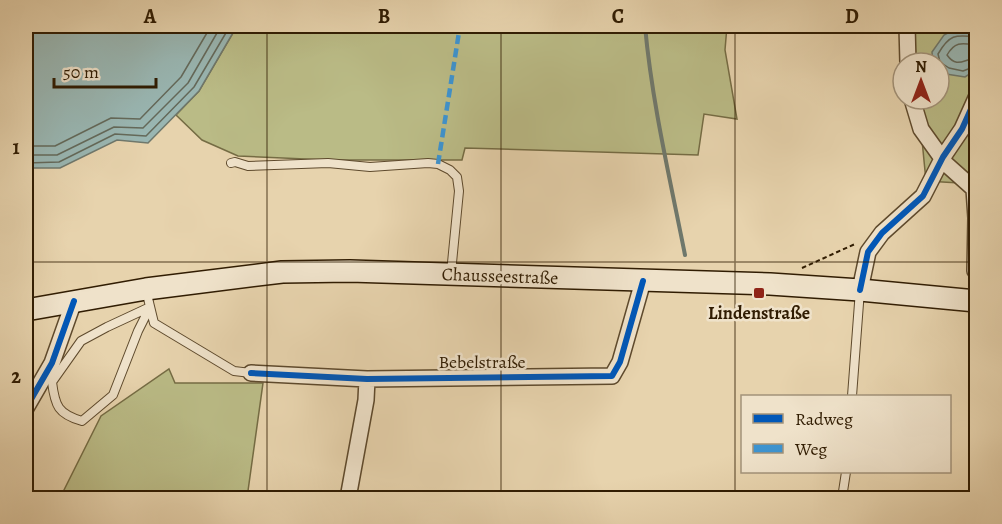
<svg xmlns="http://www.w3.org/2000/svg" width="1002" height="524" font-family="Alegreya,serif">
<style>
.green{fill:#babb86;stroke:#756c44;stroke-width:1.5}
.water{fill:#99b6b2;stroke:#6f786c;stroke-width:1.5}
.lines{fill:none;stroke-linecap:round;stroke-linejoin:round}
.shore{stroke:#64695a;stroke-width:1.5}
.stream{stroke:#6f786c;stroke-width:4}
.lane-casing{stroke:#5e4a2d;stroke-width:10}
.street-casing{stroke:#5e4a2d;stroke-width:18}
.secondary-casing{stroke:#301c02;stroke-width:24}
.path{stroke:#301c02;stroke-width:2;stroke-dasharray:4.5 3;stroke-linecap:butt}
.lane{stroke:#efe2ca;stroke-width:8}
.street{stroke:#efe2ca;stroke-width:15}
.secondary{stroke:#efe2ca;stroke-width:21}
.quiet{stroke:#3d94d1;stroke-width:4.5;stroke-dasharray:9 4.5;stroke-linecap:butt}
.cycleway-casing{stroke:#efe2ca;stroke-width:10}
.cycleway{stroke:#0057b8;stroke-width:6}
.grid{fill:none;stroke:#301c02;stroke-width:1.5;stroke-opacity:0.55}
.poi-dot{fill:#8f2418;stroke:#efe2ca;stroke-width:2}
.labels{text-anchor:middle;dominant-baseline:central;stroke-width:5;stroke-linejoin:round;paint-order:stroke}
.street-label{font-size:18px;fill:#301c02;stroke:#efe2ca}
.poi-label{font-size:18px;font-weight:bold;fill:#301c02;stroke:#efe2ca}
.neatline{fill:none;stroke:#301c02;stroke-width:2}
.grid-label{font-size:20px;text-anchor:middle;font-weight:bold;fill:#301c02}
</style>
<rect width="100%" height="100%" fill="#e7d3ad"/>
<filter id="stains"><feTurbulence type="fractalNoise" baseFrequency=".00333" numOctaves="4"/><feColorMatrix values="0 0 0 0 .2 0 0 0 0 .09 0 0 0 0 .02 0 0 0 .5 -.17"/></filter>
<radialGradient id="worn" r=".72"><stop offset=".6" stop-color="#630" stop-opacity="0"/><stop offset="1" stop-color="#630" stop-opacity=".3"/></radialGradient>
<path class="green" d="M237,26h490l-2,24 12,69 -33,-5 -6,41 -233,-7 -3,12h-134l-90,-4 -36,-16 -26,-25 23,-24z
M911,26h65v158l-50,-3 -8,-82h21v-36h-26z
M169,369l6,14h88l-16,115h-187l41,-82z"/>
<path class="water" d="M26,26h211l-38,65 -51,52 -31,-3 -57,28h-34z
M957,28l17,3 2,4v35l-11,7 -19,-3 -7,-7v-4l-6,-1 -1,-10 12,-17z"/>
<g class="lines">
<path class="shore" d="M976,37c-21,-3 -27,-2 -38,17l2,8 9,6 14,3 13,-5
M976,45c-14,-2 -21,-4 -29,10 10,14 17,4 29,3
M26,146h29l56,-28 29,1 41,-42 30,-51
M26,155h31l57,-28 29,1 45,-45 33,-57
M26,163l33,-1 56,-28 31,2 48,-49 36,-61"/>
<path class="stream" d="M645,26c7,77 25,153 40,229"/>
<g class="lane-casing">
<path id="lane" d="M231,163l4,-1 13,4 80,-3 42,4 58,-4 10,1 12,6 7,7 2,14 -8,82
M146,290l8,33 80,48 17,2
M150,307l-12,24 -25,64 -31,26c-24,-7 -27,-15 -30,-39l29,-41 26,-14z
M852,396l8,-106
M842,498l4,-26"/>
</g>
<g class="street-casing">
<path id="street" d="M907,26l1,37
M912,99l9,30 25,35 28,25 2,29 -1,53
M860,290l8,-38 14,-19 41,-37 20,-39 19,-28 14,-31
M251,373l116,6 245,-3 8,-14 23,-81
M26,408l26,-45 22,-62
M348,498l18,-98 1,-21"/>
</g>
<g class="secondary-casing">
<path id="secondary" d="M26,310l120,-21 136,-17 68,-1 420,13 90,6 116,11"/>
</g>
<path class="path" d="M802,268l53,-24"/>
<use href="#lane" class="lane"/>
<use href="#street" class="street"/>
<use href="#secondary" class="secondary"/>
<path class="quiet" d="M438,164l22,-138
M975,271v30"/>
<g class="cycleway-casing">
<path id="cycleway" d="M860,290l8,-38 14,-19 41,-37 20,-39 19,-28 14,-31
M251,373l116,6 245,-3 8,-14 23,-81
M26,408l26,-45 22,-62"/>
</g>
<use href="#cycleway" class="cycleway"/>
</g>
<path class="grid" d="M267,26v472M501,26v472M735,26v472M26,262h950"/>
<rect class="poi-dot" x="753" y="287" width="12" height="12" rx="3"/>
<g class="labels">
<g class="street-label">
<text transform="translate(500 276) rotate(2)">Chausseestraße</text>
<text x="482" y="362">Bebelstraße</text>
</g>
<g class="poi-label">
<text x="759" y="313">Lindenstraße</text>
</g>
</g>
<rect width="1002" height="524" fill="none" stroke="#e7d3ad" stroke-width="66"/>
<rect x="741" y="395" width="210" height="78" fill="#efe2ca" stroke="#a3937a" stroke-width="1.5"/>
<rect x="753" y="414" width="30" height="9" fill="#0057b8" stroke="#a3937a" stroke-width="1.5"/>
<text x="795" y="425" font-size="18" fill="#301c02">Radweg</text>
<rect x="753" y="444" width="30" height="9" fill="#3d94d1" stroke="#a3937a" stroke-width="1.5"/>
<text x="795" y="455" font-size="18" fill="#301c02">Weg</text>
<g transform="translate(921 81)"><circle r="28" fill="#efe2ca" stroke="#a3937a" stroke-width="1.5"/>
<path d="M0-4.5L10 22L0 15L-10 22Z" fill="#8f2418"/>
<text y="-9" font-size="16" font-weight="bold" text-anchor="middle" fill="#301c02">N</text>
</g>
<path d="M54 78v9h102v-9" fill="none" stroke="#301c02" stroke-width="3"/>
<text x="63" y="78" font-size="18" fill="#301c02" stroke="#efe2ca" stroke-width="4.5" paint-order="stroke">50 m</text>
<rect x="33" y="33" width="936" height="458" class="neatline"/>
<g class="grid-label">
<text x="150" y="23">A</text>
<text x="384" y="23">B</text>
<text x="618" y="23">C</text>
<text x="852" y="23">D</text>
<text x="16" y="154">1</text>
<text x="16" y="383">2</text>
</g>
<rect width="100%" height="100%" filter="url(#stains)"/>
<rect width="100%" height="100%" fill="url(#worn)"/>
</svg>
